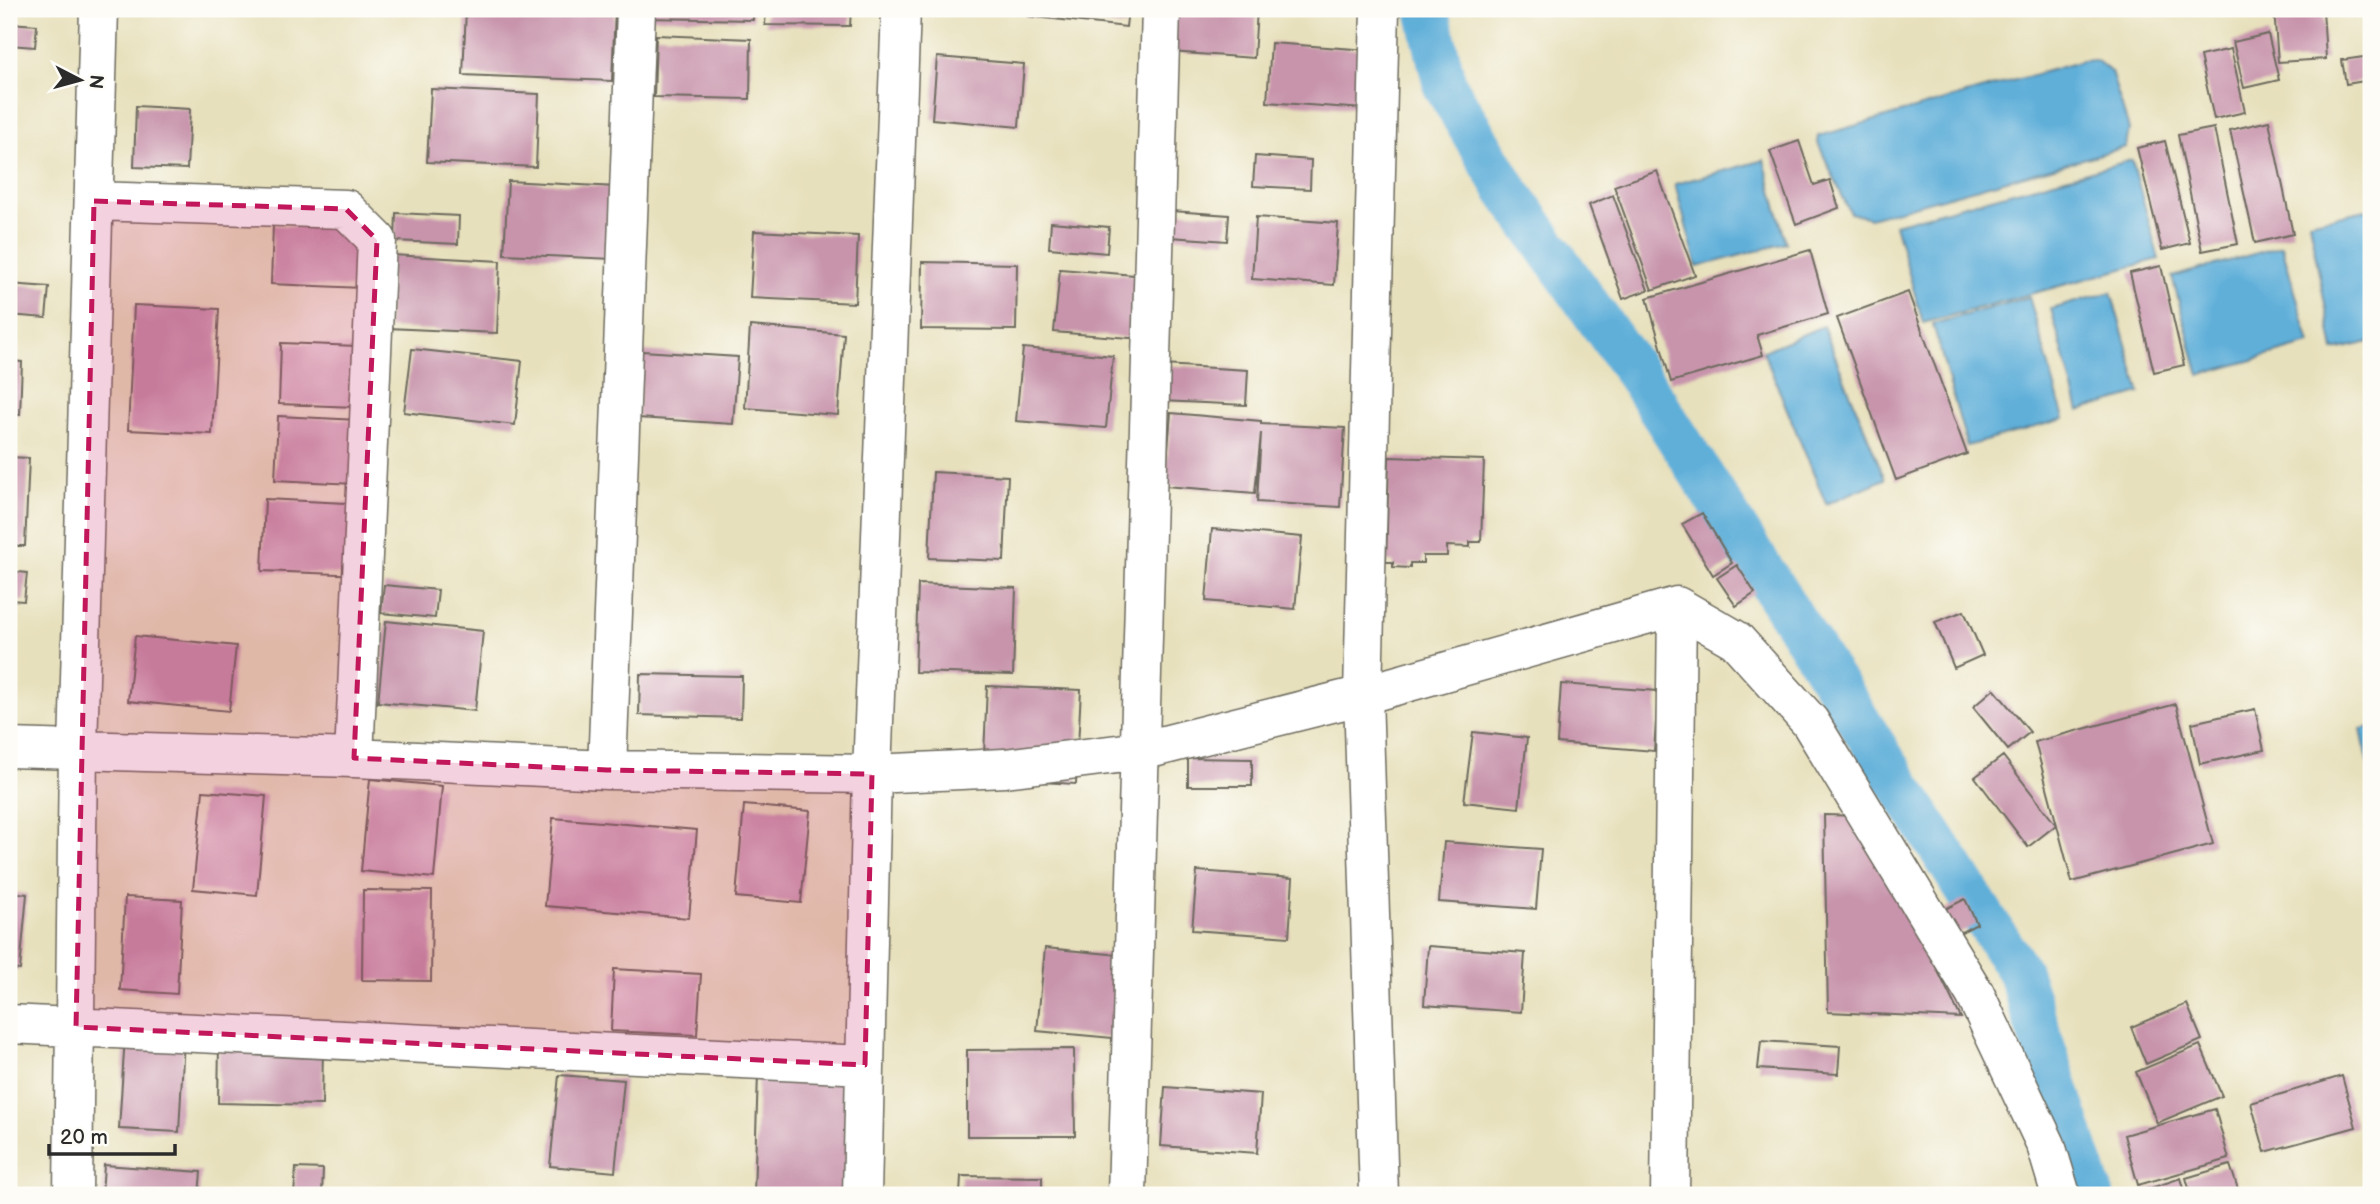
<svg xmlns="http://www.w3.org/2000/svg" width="2380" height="1204" font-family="'Balsamiq Sans',sans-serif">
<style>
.water{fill:#5eafd9;stroke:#446d82;stroke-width:2}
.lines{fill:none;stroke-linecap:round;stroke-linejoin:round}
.canal{stroke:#5eafd9;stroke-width:44}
.building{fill:#c894ac}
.minor-casing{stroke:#6d6a5e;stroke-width:41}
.minor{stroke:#fff;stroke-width:38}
.marked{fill:#c2185b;fill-opacity:0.2;stroke:#c2185b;stroke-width:5;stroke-dasharray:14 9;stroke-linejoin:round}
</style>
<rect width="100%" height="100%" fill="#fdfcf7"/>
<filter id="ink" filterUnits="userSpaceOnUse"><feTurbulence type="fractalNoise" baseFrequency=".0143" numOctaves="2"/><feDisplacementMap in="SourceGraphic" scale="14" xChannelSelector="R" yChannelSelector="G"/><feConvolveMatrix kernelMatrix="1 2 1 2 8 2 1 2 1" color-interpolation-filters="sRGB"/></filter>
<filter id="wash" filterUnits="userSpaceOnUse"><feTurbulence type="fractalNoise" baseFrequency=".00686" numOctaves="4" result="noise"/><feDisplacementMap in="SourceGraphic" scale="28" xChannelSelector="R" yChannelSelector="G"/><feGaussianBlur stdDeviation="1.57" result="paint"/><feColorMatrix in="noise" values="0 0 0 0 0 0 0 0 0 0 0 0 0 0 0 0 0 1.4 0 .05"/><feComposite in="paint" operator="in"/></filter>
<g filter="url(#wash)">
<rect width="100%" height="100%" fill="#e7e0bc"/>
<path class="water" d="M2096,60l15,12 18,57 -3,18 -256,71 -20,-5 -32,-70 1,-7 263,-75z
M1764,160l22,83 -89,24 -22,-83z
M2132,160l27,99 -236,64 -28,-99z
M2371,209v133l-37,8 -25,-128z
M2282,246l28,98 -111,31 -27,-98z
M2111,292l29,101 -61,18 -28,-102z
M2029,297l35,122 -97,27 -34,-122z
M1823,326l62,153 -59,25 -63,-153z
M2371,727v51l-10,-49z"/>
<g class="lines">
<path class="canal" d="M1427,9l18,77 60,101 132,187 382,598 73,223"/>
</g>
<g id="blocks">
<path class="building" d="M466,9h149l-3,72 -149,-6z
M646,9h107v11l-107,-2z
M766,9h85l-1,17 -85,-1z
M1027,9h101l-2,18 -99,-11z
M1173,9h84l-3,49 -84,-6z
M2274,9h49l3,50 -48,3z
M9,23l28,2 -2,22 -26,-2z
M2268,34l11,46 -35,8 -11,-46z
M656,35l95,4 -1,60 -96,-2z
M1271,43l97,7 -4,59 -97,-7z
M2231,49l14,63 -31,7 -14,-63z
M2371,56v24l-25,4 -4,-24z
M937,57l87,7 -5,63 -87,-8z
M431,89l108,5 -3,73 -109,-5z
M9,100l4,1 -2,31h-2z
M136,106l54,3 -3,60 -53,-2z
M2269,121l24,113 -38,9 -25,-113z
M2214,128l24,116 -36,7 -24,-116z
M1799,141l15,44 16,-5 9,28 -43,16 -26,-73z
M2165,141l25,102 -28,7 -25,-102z
M1255,156l56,4 -1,29 -57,-3z
M1657,171l38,104 -43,15 -38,-104z
M508,181l108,6 -3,72 -109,-5z
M1613,195l35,95 -25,9 -34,-94z
M1172,211l57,4 -2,26 -57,-4z
M396,213l63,3 -1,28 -63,-3z
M1256,217l82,6 -4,62 -82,-6z
M1051,222l58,5 -2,26 -58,-5z
M273,225l92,4 -3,59 -91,-4z
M754,231l104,5 -3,67 -105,-5z
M1810,250l18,64 -71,21 6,20 -92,27 -24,-84z
M391,255l109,6 -3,72 -109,-5z
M922,262l95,2 -1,66 -95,-1z
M2161,266l23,99 -30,7 -24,-99z
M1060,269l87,7 -5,63 -88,-7z
M9,284l40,3 -3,31 -37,-3z
M1908,292l59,162 -71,26 -59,-162z
M134,305l85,4 -7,125 -84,-4z
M750,326l94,8 -6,81 -93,-7z
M281,343l102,4 -2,61 -102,-4z
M1023,348l90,8 -7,72 -90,-7z
M412,349l110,12 -7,64 -111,-13z
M642,351l96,6 -5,67 -95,-6z
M9,361l13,1 -2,53 -11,-1z
M1163,365l85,5 -2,35 -84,-4z
M1171,413l90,8v3l84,4 -5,79 -83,-5 4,-69 -6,60 -90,-7z
M278,416l101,5 -4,64 -100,-5z
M9,457l20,1 -4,88h-16z
M1389,457l95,3 -3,82h-11v5l-23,-1v10h-24v7h-13v5l-17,-1v-5h-7z
M933,472l75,4 -4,85 -75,-3z
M265,499l101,5 -3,71 -101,-4z
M1702,513l30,50 -19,12 -31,-51z
M1212,529l90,8 -7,72 -89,-8z
M1737,565l18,28 -19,13 -19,-28z
M9,571l18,2 -3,28 -15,-1z
M918,584l98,4 -3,87 -98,-3z
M384,585l54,5 -3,28 -54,-5z
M1964,611l19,44 -29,13 -19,-46z
M386,621l97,10 -8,80 -97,-9z
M135,636l101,10 -7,65 -101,-10z
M640,674l102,2 -1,42 -102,-3z
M1561,684l97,7 -4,60 -97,-8z
M987,686l94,4 -5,94 -93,-5z
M1994,689l36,43 -22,18 -35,-43z
M2176,704l37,140 -141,38 -37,-140z
M2255,709l9,41 -64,14 -8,-41z
M1473,732l54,6 -8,70 -55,-6z
M2003,756l53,69 -28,22 -53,-70z
M1188,758l64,1v27h-64z
M370,779l72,7 -8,92 -73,-7z
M203,791l63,5 -9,99 -64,-6z
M744,805l66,6 -9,92 -65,-6z
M1824,815l38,1 99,202 -133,-6z
M553,818l144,12 -8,88 -144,-12z
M1444,842l97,7 -5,60 -97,-7z
M1197,871l96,7 -4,59 -97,-7z
M363,890l69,1 -1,90 -69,-1z
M9,892l18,2 -7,76 -11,-1z
M125,897l57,3 -5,94 -57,-4z
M1965,899l12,25 -31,16 -13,-25z
M1428,946l97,7 -4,59 -97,-7z
M1045,948l97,9 -8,83 -97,-9z
M614,969l87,5 -4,61 -86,-4z
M2187,1004l15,36 -56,24 -15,-37z
M125,1036l59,3 -5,93 -60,-3z
M1761,1041l79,5 -2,28 -80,-5z
M219,1044l104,2 -1,59 -104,-2z
M2200,1045l22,51 -65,27 -21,-51z
M1074,1049l1,87h-108v-86z
M758,1074l92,2 -4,119h-92z
M559,1075l65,5 -9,92 -65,-6z
M2342,1076l14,51 -91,25 -14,-49z
M1165,1087l96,7 -4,59 -96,-7z
M2215,1109l14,50 -91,26 -14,-50z
M104,1165l97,7 -2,23h-97z
M2230,1165l10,30h-49l-5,-17z
M296,1168l27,1 -1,26h-28z
M961,1176l81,1v18h-82z
M2181,1178l5,17h-43l-1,-4z"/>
</g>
</g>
<g filter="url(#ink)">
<use href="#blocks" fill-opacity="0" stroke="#6d6a5e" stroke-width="2"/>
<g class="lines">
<g class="minor-casing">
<path id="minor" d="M94,201l252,8 31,31 -23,518
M9,748l345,10 253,12 265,4 133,-6 136,-17 222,-56 314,-89 59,34 74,82 165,272 71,151 15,50
M607,770l29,-761
M9,1024l856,41
M73,1195l5,-446 21,-740
M862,1195l10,-421 29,-765
M1127,1195l34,-1186
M1379,1195l-16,-500 17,-686
M1670,1195l7,-589"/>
</g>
<use href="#minor" class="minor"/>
</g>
</g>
<path class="marked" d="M94,201l252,8 31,31 -23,518 253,12 265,4 -7,291 -789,-38z"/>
<rect width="2380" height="1204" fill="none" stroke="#fdfcf7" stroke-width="35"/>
<g transform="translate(80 80) rotate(96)" stroke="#fdfcf7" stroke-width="5" paint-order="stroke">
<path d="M0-5L12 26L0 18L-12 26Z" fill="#2b2b2b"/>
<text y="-10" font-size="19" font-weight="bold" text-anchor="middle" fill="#2b2b2b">N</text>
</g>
<path d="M49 1144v10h126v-10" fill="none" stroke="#2b2b2b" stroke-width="3.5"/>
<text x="60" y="1144" font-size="21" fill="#2b2b2b" stroke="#fdfcf7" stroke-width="5" paint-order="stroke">20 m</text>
</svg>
